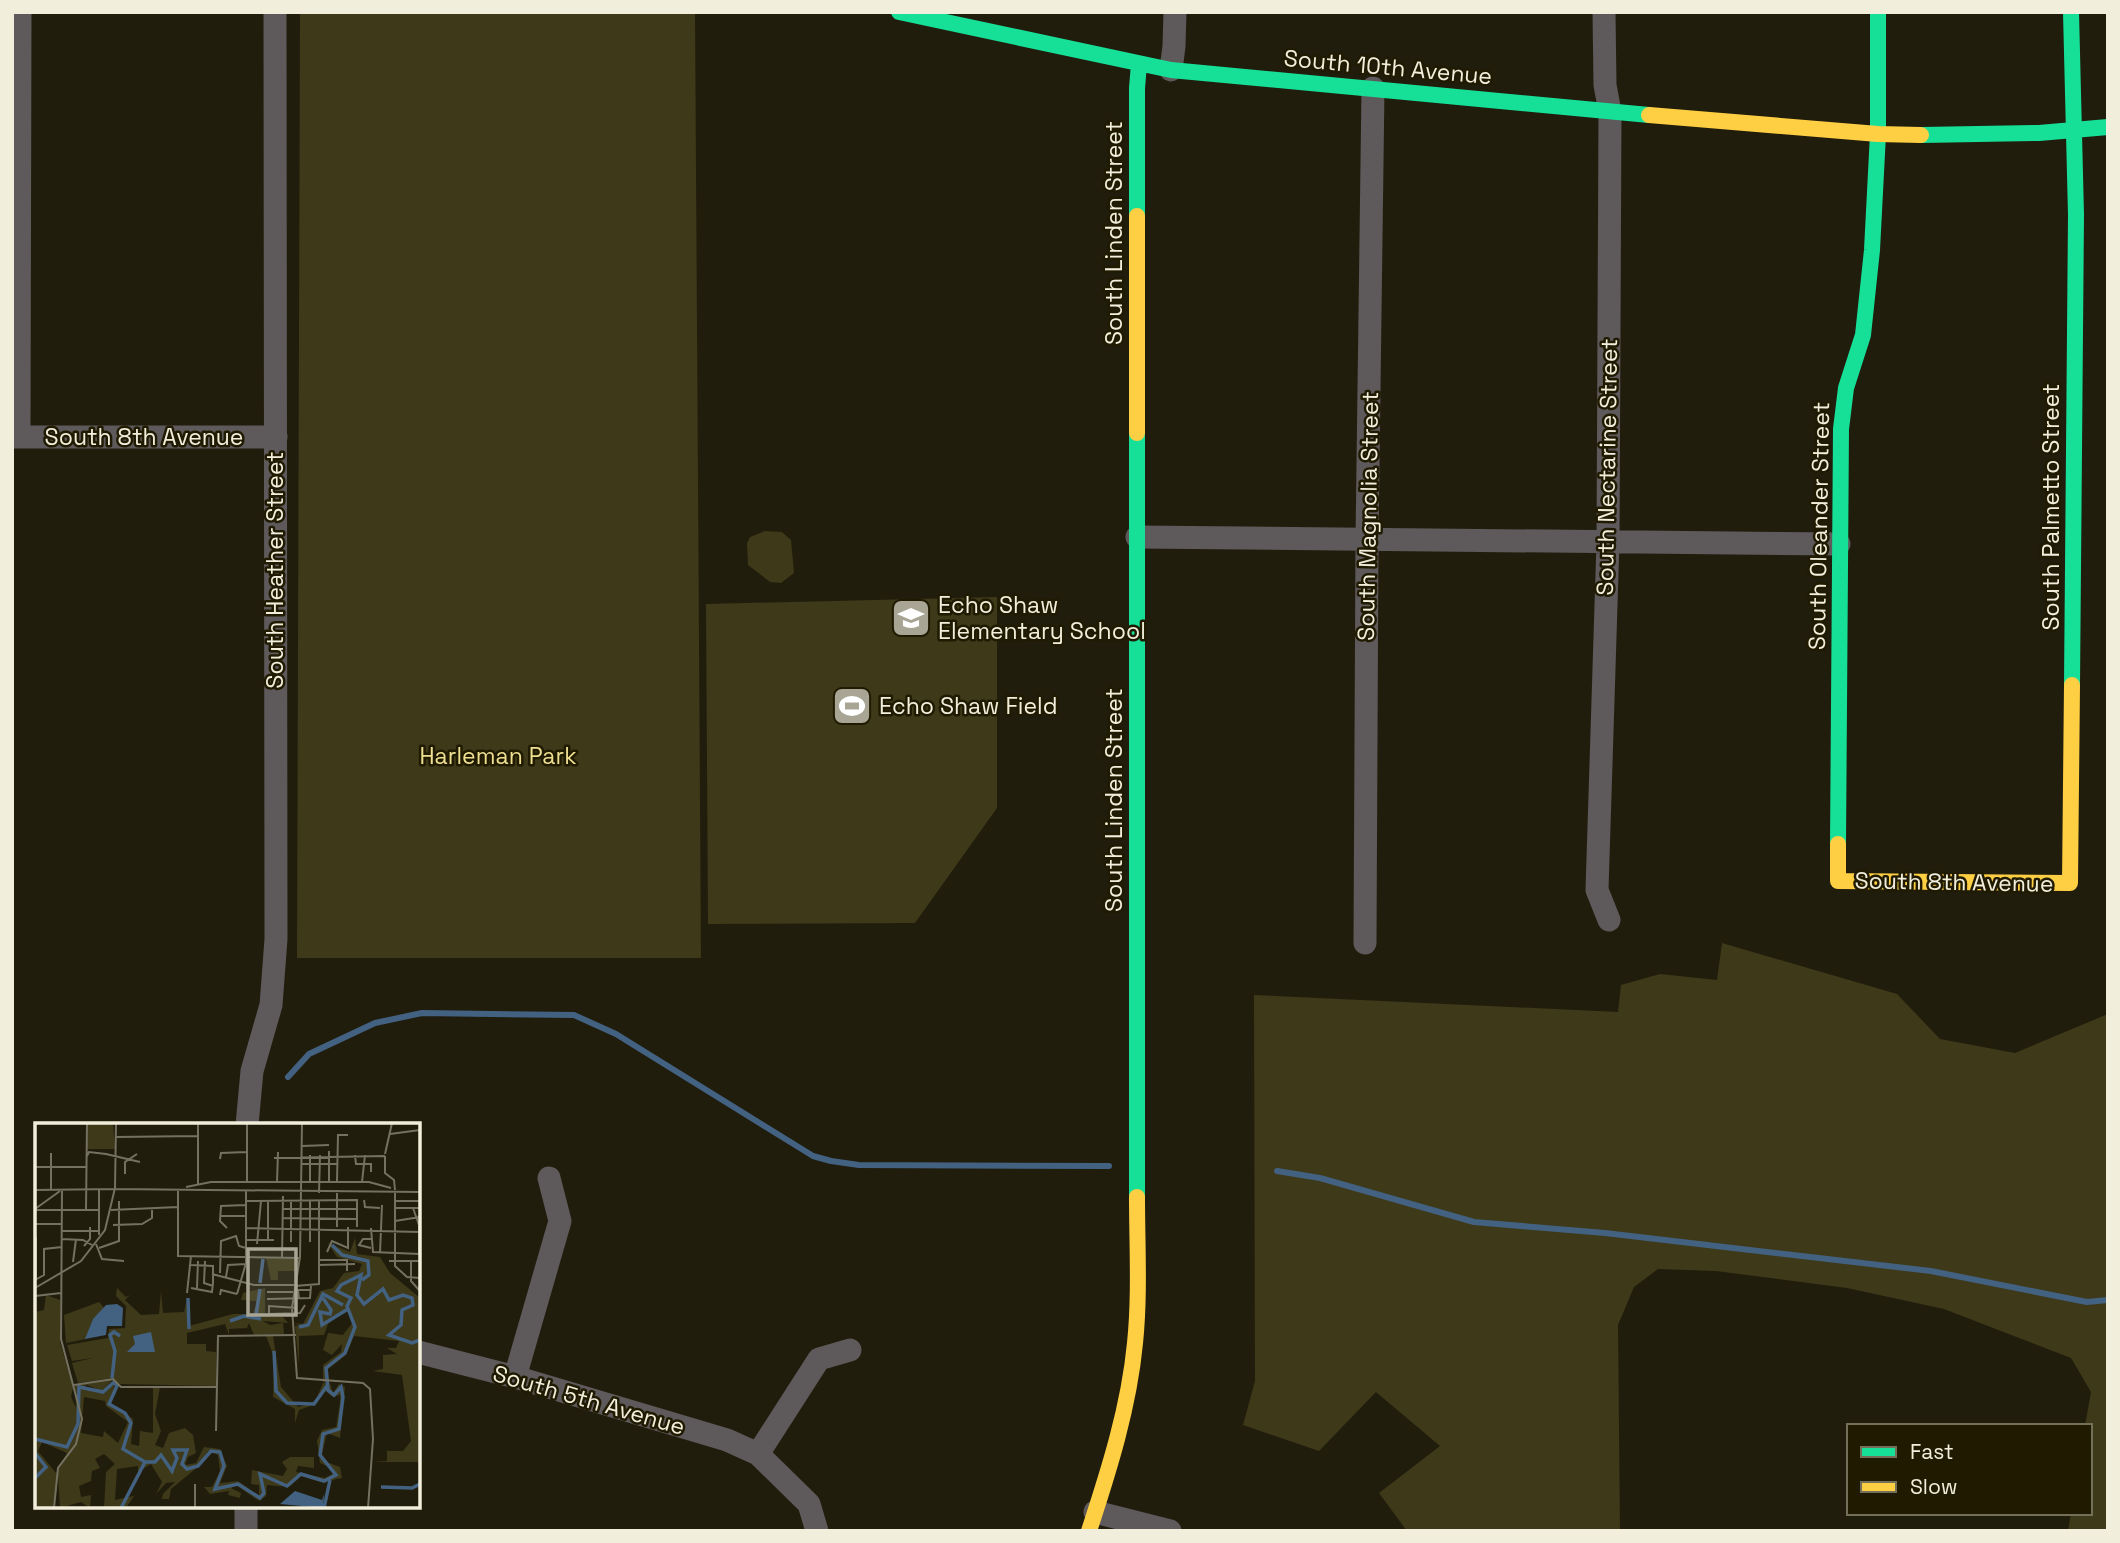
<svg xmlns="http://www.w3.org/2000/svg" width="2120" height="1543" font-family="'Space Grotesk',sans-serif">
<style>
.green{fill:#3e3919}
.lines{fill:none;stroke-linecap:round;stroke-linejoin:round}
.stream{stroke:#436181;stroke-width:6}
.street{stroke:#5e595a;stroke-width:23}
.fast{stroke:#16e098;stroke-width:16}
.slow{stroke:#ffcf43;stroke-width:16}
.labels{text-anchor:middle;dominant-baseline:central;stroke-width:5;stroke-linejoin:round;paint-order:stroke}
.street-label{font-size:23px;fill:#f1eedc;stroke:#1f1a00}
.poi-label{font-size:23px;fill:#f1eedc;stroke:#1f1a00;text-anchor:start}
.park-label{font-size:23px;fill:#eedf91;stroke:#1f1a00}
.inset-river{fill:none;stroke:#436181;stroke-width:3.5}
.inset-road{fill:none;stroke:#747160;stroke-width:2}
.view{fill:#a8a594;fill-opacity:0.15;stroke:#a8a594;stroke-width:3.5}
.inset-edge{fill:none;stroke:#f1eedc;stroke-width:3.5}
</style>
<rect width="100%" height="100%" fill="#211d0d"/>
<path class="green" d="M300,12h395l6,946h-404z
M765,531l17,1 9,8 3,33 -13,10 -11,-1 -22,-17 -1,-22 3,-6z
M997,597v211l-82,115 -207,1 -2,-320z
M1722,943l175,51 43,45 75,14 93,-39v517h-40l3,-18h19v-87h-5l6,-34 -20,-34 -127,-49 -97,-21 -131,-17 -58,-2 -24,18 -16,38 2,206h-213l-28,-38 61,-47 -64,-54 -57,59 -76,-26 12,-44 -1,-386 364,17 3,-27 39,-11 57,6z"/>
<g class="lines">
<path class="stream" d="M288,1077l21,-23 66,-31 47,-10 152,2 42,19 197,122 18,5 28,4 250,1
M1277,1171l43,7 154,44 131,11 326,38 156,31 21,-2"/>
<path class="street" d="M1604,12l1,73 5,27 -2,430 -11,348 12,30
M1171,70l3,-24 1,-34
M12,437h264
M19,437l1,-425
M1137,537l702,7
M1365,943l2,-404 6,-451
M247,1125l5,-54 19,-66 5,-66 -1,-927
M418,1352l97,25 212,63 31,14
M515,1377l45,-156 -11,-43
M1095,1512l75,19
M246,1531v-25
M817,1531l-8,-27 -51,-50 61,-95 31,-9"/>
<path class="fast" d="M899,12l272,58 478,45
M2071,12l5,203 -4,470
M1921,135l118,-2 69,-6
M1137,216v-128l2,-24
M1137,433v764
M1838,844l3,-415 5,-41 17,-53 9,-85 6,-116v-122"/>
<path class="slow" d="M1649,115l229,19 43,1
M1137,216v217
M1838,844v37l232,2 2,-198
M1089,1531c20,-61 40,-124 46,-188 5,-48 2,-98 2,-146"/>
</g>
<defs>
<g id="school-square" transform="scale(2.0125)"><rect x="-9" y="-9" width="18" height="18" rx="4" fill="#a8a594" stroke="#1f1a00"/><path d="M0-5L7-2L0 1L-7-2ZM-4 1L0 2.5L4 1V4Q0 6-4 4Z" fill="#fff"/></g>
<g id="stadium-square" transform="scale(2.0125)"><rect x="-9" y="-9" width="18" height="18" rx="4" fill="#a8a594" stroke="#1f1a00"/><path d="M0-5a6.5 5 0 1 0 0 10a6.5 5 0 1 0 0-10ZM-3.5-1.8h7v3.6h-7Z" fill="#fff"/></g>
</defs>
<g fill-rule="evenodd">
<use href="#school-square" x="911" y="618"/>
<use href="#stadium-square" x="852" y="706"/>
</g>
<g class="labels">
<g class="street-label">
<text transform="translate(1388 67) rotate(5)">South 10th Avenue</text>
<text transform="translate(1114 233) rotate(-90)">South Linden Street</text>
<text x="144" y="437">South 8th Avenue</text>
<text transform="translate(1607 467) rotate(-89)">South Nectarine Street</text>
<text transform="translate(2051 507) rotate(-90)">South Palmetto Street</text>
<text transform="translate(1368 516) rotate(-89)">South Magnolia Street</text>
<text transform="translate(1819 526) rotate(-89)">South Oleander Street</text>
<text transform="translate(275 570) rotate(-90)">South Heather Street</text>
<text transform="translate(1114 800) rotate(-90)">South Linden Street</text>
<text transform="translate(1954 882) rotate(1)">South 8th Avenue</text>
<text transform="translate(589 1400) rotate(16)">South 5th Avenue</text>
</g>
<g class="poi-label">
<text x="938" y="605">Echo Shaw<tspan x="938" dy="26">Elementary School</tspan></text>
<text x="879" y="706">Echo Shaw Field</text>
</g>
<g class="park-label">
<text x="498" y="756">Harleman Park</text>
</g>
</g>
<g transform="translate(35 1123)">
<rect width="385" height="385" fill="#211d0d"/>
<path d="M53,0h25l2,26h-28zM320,115l2,16 23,3 10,16 30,25v164h-47l14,-1v-10h16l8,-10 -9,-66 -29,-4 10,-2v-14l14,-1 -10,-6h9l3,-7 -45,-5 -8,19 -18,14 1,13h-6v-17l18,-13 1,-8 -10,11 -9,-5 5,-17 15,2 10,-13 -3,-9 -5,-2 -17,13 -4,11 -25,1v30l-4,-40 4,-1 -5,-2 9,1 17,-33 13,-3 11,-15 15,-2 3,-7 -25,-7 -9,-14 22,9zM231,135l33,1 -3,12h-18v9h-7zM82,165l9,9 4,-2 -5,5 16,15 18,-1 2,-23 2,22 21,-1 3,-13 2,27 44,-12h20l4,-13 -16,-1 2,-7 22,-5v28l18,1 5,6 -25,-2 7,4 13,-2 1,11 -30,1 -5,-12 -2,5 -18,1v6l-4,-11 -38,9v11h19v7l10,1v34l-96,-2 -8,-6 -34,5 -6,-20 20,-5 -20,3 -5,-16 41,-7 1,-9 16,-1 1,-22 -10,-10zM11,172l14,5v42l13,45 -2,10 5,11 -1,-22 38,-7 -11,12 -15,-6 -3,1 19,6 12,-9 -4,20 22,16 -2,25 8,2 1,-15 13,2v-46h7l-5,27 6,17 -6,14 8,3 6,-15 16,-5 8,7 3,18 -8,4 -3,8 11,-2 8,-16 16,2 7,17 -7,17 18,-2 21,15v-11l-8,-1 1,-14 31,6 4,-7 -5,-7 8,-5h24v11l-16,-2 -2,6 29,6 7,-4 1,-5 -13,-6 -3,-22 5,-11 14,-3 4,-24v-8l-7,2 -10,-8 -7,15 -17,6 -4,13v-14l-22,-12 1,-40 -8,-21h7l8,51 17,20 17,-5 8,-19h7l3,10 6,-9 6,3 -5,51 -13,-5 -5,21 2,7 16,6 2,11 -20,4 -21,-6 -12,11 -22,-2 -1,11 -7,5 -23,-16 -5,3 10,5 -1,5 -12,-3 1,-4 -19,3 -6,-7h8l8,-16 -2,-16 -10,-4 -9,15 -28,23 -2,10h-7l1,-5 12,-12 -9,1 -10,11 6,-12 -11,-18 -13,8v-6l-21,3 -2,31 19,-4 -8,12h-22l2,-36 9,-8 -11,-10 -9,5 5,9 -8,3 -1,10 -12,5 2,11 10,-2 -1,13 -9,-6 -21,6 -2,-33 -4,33h-19v-196l9,-2zM49,274l21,4 1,5 22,16 -10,21 -14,-12 -1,6 -22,-4zM7,319l25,11 -11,20 -18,-22zM64,179l6,7 -12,10 -7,20 -20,4 -2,-28z" fill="#3e3919" fill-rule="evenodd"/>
<path d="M82,181l6,4 -1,18h-15l-1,9 -21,4 8,-20 13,-14zM116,209l4,20h-28l8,-8 -2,-8zM260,368l27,9 2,-6 -1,14 -43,-4z" fill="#436181"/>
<path class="inset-river" d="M297,122l10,10 26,6 1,14 -7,5M225,160l3,-24M153,175l1,31M288,175l8,12 -1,4 -10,-2 2,13 26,-16M221,192l4,-26M195,198l14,-5 17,3M264,204l9,-2 15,-31 20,11M239,228l2,40 11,12 27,1 13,-18M77,255l3,-27 -5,-16 4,-3 6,4M0,316l32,8 11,-23 1,-37 24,5 11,-10 3,4 -8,18 16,9 6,10 -8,26 22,13h10l6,-7 11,16 5,-13 -4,-8h14l-5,14 5,5 11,-3 13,-15 9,1 4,14 -9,23 23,-5 22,14 4,-5 -4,-19 27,12 14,-12 23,7 12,-6 -16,-20 3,-21 16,-5 4,-32 -2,-10 -7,8 -6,-5 -2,-22 19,-15 10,-26 -8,-21 4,-8 -14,-7 4,-6 20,-10 -4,20 7,9 19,-15 6,11 14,-5 9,3 1,7 -11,5 -1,15 -12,10 23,8 8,-3M0,330l11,14 -11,11M346,364l31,1 8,-4M86,385l24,-46M289,385l6,-28"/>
<path class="inset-road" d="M267,0l-2,134 -8,51 5,70 66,5 7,6 3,50 -5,69M355,11l30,-4M81,14l82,-1M267,23l27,-1M350,31l7,-31M320,32l1,9h15v8M52,33l2,-4 17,2 34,8M350,33v17l9,7 1,10M239,35l111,-2M185,36l1,-6 26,-1M266,41h36M0,44h51M90,51v-12l12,-8M302,58l1,-46h10M242,59l1,-30M327,59l3,-27M212,60v-60M275,60v-28M294,60v-32M163,62v-62M151,64l25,-5h158l22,6M16,66v-36M80,66l305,3M0,67l80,-1M143,67v66l122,2M360,68v75l12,11 13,1M284,70l1,-38M233,77v40M329,77l1,7 15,1M84,78v41M211,78l111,-1v27M360,78h25M360,85h25M378,85l6,17v29M0,86l25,-18M248,86h75M0,87h64M51,87l1,-87M76,87l67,-3M185,93h26M248,95l74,1M360,98l25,-4M0,101h27M78,102l29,-1 10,-6v-8M302,104v-37M192,105l-7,-7 1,-15 25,-1M211,105l174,4M336,105l2,24 47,2M27,108h37M64,112v-45M1,114v43M27,116l21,1 9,5M211,117h28M256,119v-42M275,119v-42M61,121l6,15 22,2M222,121l4,-43M49,123l6,-7v-12M64,125l20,-7M336,125l-12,-3 4,-6h8M292,129l5,-11 16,7v-21M345,130l2,-48M247,135l1,-62M284,137h28v11M170,138l-1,22 9,3M354,138h31M376,138v20l9,10M38,139l3,-23M284,142l36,-1M185,150l1,-32 15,-5 3,10 7,2M177,151l42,11h40M191,154l2,-12 18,-1M0,157l9,-5v-26l18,-2M260,163l24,-2v-84M0,165l46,-27 24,-31 10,-42 1,-65M156,165l21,4 1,-9v-17l-22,-1M162,165l1,-27M232,169h26M152,170l4,-37M202,171l9,-31v-72M185,172l1,-5 16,4M0,173l26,-3M264,175l-1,-8h13M232,176l43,-1 1,-12M262,185l-28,-2v8l31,-1 5,-8M39,262l39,-6 8,8h95M181,308l2,-95 78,-1M19,385l4,-40 18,-24 6,-25 -21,-80 1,-149M160,385v-24"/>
<path class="view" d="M213,126h48v66h-48z"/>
<rect width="385" height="385" class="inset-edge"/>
</g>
<rect width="2120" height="1543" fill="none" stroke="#f1eedc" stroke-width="28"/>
<rect x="1847" y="1424" width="245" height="91" fill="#1f1a00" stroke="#736f58" stroke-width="2"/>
<rect x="1861" y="1447" width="35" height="10" fill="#16e098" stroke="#736f58" stroke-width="2"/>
<text x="1910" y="1459" font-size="21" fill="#f1eedc">Fast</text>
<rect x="1861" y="1482" width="35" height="10" fill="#ffcf43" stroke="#736f58" stroke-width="2"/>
<text x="1910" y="1494" font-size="21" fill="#f1eedc">Slow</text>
</svg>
